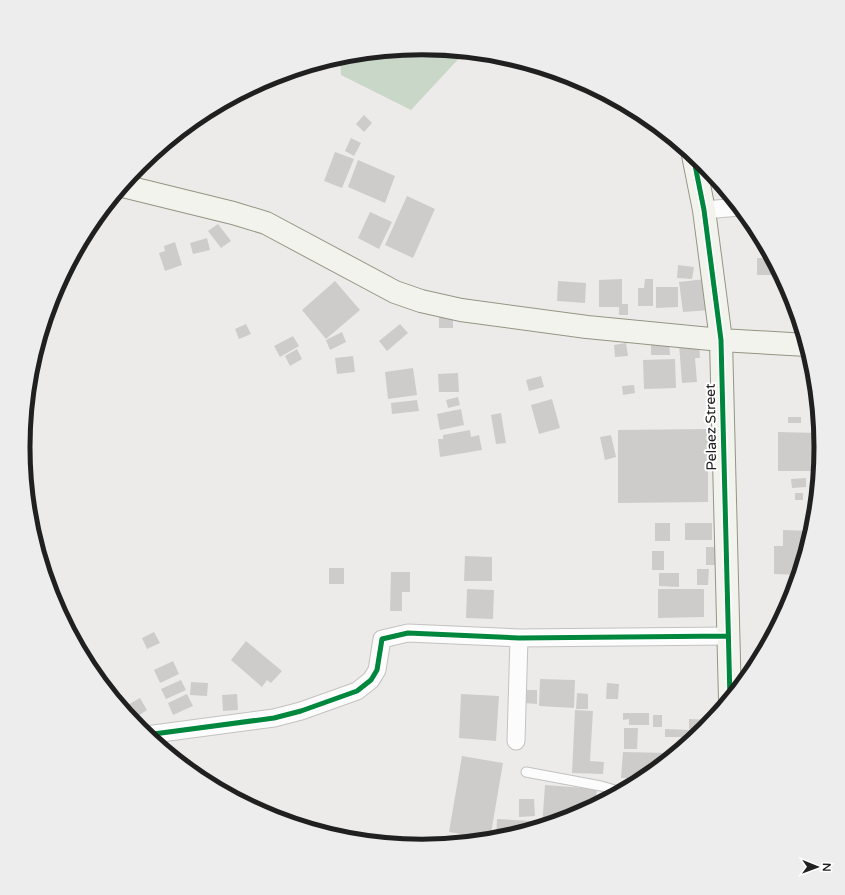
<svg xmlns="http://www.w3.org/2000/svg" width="845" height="895" font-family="'Varela Round',sans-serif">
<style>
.cemetery{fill:#c9d7c9}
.building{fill:#ceccca}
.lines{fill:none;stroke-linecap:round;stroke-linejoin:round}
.lane-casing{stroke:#c3c2c1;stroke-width:11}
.street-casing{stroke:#c3c2c1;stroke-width:19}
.secondary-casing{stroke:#949583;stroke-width:24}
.lane{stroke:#fcfcfc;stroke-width:9}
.street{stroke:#fcfcfc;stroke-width:17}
.secondary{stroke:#f2f3ec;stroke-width:22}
.cycleway-casing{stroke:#fff;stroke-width:8}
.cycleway{stroke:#00873e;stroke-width:5}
.labels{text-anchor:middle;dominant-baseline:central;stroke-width:4;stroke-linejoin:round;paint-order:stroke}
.street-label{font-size:14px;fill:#202020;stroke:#fff}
.rim{fill:none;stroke:#202020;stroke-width:5}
</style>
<rect width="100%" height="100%" fill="#edebe9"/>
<path class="cemetery" d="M423,48l41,5 -53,57 -70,-35 -1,-18z"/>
<path class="building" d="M364,115l8,8 -8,9 -8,-8z
M351,138l10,5 -7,13 -9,-5z
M335,152l19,7 -12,29 -18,-7z
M358,160l37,16 -10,27 -37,-16z
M407,196l28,13 -22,49 -28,-13z
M370,212l22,10 -13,27 -21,-11z
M218,224l13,17 -10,7 -13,-17z
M207,238l3,12 -17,4 -3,-11z
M175,242l7,23 -17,6 -6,-18 6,-2 -1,-5z
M757,258h15l1,17h-16z
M678,265l16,2 -2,12 -15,-1z
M622,279v25h6v11h-9v-8h-20v-27z
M645,279h8v27h-15v-18h6z
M706,279l4,31 -27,2 -4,-30z
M335,281l25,29 -34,29 -24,-29z
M558,281l28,2 -1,20 -28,-2z
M656,287h22v20l-22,1z
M439,316h14v12h-14z
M246,324l5,10 -12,5 -4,-10z
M400,324l8,9 -21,18 -8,-10z
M342,332l4,10 -16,8 -4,-10z
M293,336l6,10 -19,11 -6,-11z
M669,340l1,15h-19v-14z
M626,343l2,13 -13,1 -1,-12z
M699,343l1,15h-5l2,24 -15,1 -3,-39z
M297,349l5,10 -12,7 -5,-10z
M353,356l2,16 -18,2 -2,-16z
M675,359l1,29 -32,1 -1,-29z
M811,359l3,11 1,9h-5z
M413,368l4,27 -29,4 -3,-27z
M458,373l1,19h-20l-1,-18z
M541,376l3,11 -15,4 -3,-11z
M634,385l1,8 -12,2 -1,-9z
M458,397l2,8 -12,3 -2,-8z
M552,399l8,29 -21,6 -8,-29z
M417,400l2,11 -27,3 -1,-11z
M461,409l3,16 -24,5 -3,-16z
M501,413l5,30 -10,1 -5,-29z
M788,417h13v6h-13z
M708,429v73l-90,1v-73z
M470,430l1,7 8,-2 3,15 -42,7 -2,-18h5v-4z
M778,432l42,1 2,19 -2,19h-42z
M611,435l5,22 -11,3 -5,-23z
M806,478v9l-14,1 -1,-9z
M795,493h8v7h-8z
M806,516h9l-1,12h-7z
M655,523h15v18h-15z
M685,523h27v17h-27z
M783,530l30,1 -14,44 -25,-1v-28h9z
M706,547h11v18h-11z
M652,551h12v19h-12z
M465,556l27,1v24h-28z
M329,568h15v16h-15z
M697,569h12l-1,16h-11z
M391,572h19v20h-8v19h-12z
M659,573h20v14l-20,-1z
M467,589l27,1 -1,29 -27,-1z
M658,589h46v28l-46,1z
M154,632l6,11 -13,6 -5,-11z
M246,641l36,30 -11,12 -4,-3 -5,7 -31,-27z
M173,661l6,13 -19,9 -6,-13z
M540,679l35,1 -1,28 -35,-2z
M181,680l5,10 -20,9 -5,-10z
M191,682l17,1 -1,13 -17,-1z
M607,683l12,1 -1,15h-12z
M524,690h13v14l-13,-1z
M118,692l5,12 -3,1 -9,-10z
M577,693l11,1v15h-12z
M187,694l6,12 -20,9 -5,-12z
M237,694l1,16 -15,1 -1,-16z
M461,694l38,2 -3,45 -37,-3z
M140,698l7,12 -13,9 -8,-13z
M575,710l18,1 -3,50 14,1 -1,12 -31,-1z
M623,713h26v12h-20v-6l-6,1z
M653,715h9v12h-9z
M689,719l24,1 -8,10 -16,-1z
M624,728h14l-1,21h-13z
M665,729l25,1v7h-25z
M678,743l10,1 -8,6h-2z
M623,752l46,1v6l-23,19h-25z
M462,756l41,7 -13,76 -41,-7z
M545,785l52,4 -2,17 -20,11 -33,10z
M519,799h15l1,17 -16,1z
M497,819l34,2v9l-35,10z"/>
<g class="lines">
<g class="lane-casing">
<path id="lane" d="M526,772l75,14 21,6"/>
</g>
<g class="street-casing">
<path id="street" d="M704,210l36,-3
M146,735l128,-17 27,-7 56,-20 14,-11 6,-10 5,-31 26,-6 111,5 209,-2
M516,741l3,-103"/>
</g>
<g class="secondary-casing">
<path id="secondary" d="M693,155l11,55 17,130 9,360
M123,186l110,27 33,10 129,69 26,9 40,9 126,17 134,13 86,5"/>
</g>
<use href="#lane" class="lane"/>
<use href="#street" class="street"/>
<use href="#secondary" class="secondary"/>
<g class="cycleway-casing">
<path id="cycleway" d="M693,155l11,55 17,130 9,360
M146,735l128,-17 27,-7 56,-20 14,-11 6,-10 5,-31 26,-6 111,5 209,-2"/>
</g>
<use href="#cycleway" class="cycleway"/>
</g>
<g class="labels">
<g class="street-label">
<text transform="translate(711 427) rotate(-91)">Pelaez Street</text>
</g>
</g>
<path d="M0 0H845V895H0ZM30 447a392 392 0 1 1 784 0a392 392 0 1 1-784 0Z" fill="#ededed" fill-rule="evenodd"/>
<path class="rim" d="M30 447a392 392 0 1 1 784 0a392 392 0 1 1-784 0Z"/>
<g transform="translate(817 867) rotate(91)" stroke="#ffffff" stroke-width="3" paint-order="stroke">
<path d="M0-3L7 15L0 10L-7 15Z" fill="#202020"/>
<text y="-6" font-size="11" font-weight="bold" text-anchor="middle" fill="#202020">N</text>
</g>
</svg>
